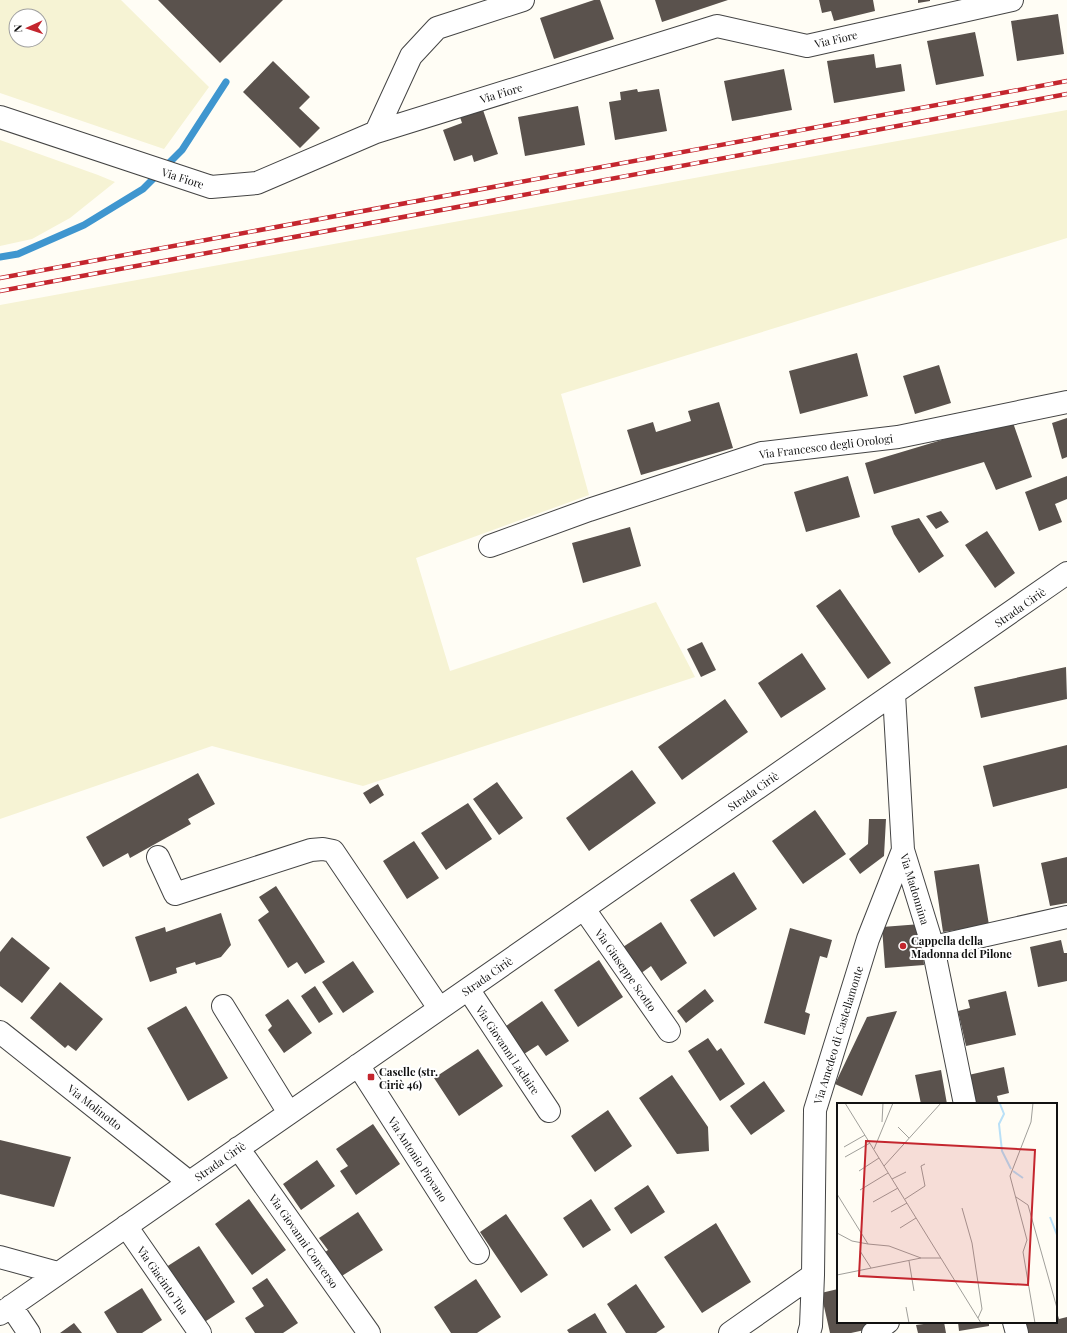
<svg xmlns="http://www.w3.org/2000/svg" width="1067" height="1333" font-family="'Playfair Display',serif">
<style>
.farmland{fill:#f6f3d4;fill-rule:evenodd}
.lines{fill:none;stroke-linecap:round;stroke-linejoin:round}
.stream{stroke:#3f96cf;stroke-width:7}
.building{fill:#5a524d}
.minor-casing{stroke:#444;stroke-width:24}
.minor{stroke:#fff;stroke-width:22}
.rail-casing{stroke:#c4262e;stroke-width:4.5}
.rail{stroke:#fff;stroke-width:3;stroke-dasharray:9;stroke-linecap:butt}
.poi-dot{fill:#c4262e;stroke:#fff;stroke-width:1.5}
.labels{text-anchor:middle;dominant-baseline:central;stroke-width:4;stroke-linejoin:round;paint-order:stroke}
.street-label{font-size:11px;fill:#111;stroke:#fff}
.poi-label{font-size:11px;font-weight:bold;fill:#111;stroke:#fff;text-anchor:start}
.inset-river{fill:none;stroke:#b9e0f7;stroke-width:2}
.inset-road{fill:none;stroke:#a09f9a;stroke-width:1}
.view{fill:#c4262e;fill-opacity:0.15;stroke:#c4262e;stroke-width:2}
.inset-edge{fill:none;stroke:#111;stroke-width:2}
</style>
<rect width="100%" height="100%" fill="#fffdf5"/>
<path class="farmland" d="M0,0h121l88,87 -45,62 -164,-56zM16,16h24v24h-24z
M1067,110v128l-506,156 28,101 -173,63 34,113 206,-69 39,75 -332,109 -151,-40 -212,73v-514z
M0,140l98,35 17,7 -45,36 -38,21 -32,7z"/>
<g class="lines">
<path class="stream" d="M0,257l18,-3 66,-29 59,-36 39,-39 44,-68"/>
</g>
<path class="building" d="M158,0h125l-63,63z
M594,0h6l14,39 -60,20 -14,-41z
M655,0h73l-66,22z
M819,0h54l2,11 -41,10 -3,-10 -9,2z
M918,0h12v1l-12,2z
M1058,14l6,40 -47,7 -6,-40z
M975,32l9,44 -48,9 -9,-44z
M874,54l2,14 25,-4 4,27 -71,12 -7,-42z
M273,61l37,36 -11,11 21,20 -20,20 -57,-56z
M784,69l8,41 -60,11 -8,-40z
M637,89l1,3 21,-3 8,42 -52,9 -6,-38 12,-2 -1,-8z
M578,106l7,39 -60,11 -7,-39z
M483,110l15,44 -24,8 -2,-7 -18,6 -11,-31 19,-7 -2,-6z
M857,353l11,43 -68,18 -11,-43z
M939,365l12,38 -36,11 -12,-38z
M719,402l14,46 -92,27 -14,-45 26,-8 3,10 35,-11 -3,-10z
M1011,417l21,60 -36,13 -12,-28 -110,32 -9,-31 110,-33z
M1067,418v39l-5,2 -10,-36z
M848,476l12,41 -54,15 -12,-40z
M1067,476v23l-12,5 7,18 -23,9 -14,-39z
M941,511l8,11 -13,7 -10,-13z
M919,518l25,38 -25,17 -25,-39 -3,-8z
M630,527l11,39 -58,17 -11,-40z
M987,531l28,42 -20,15 -30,-43z
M840,589l51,74 -23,16 -52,-73z
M702,642l14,28 -15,7 -14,-28z
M802,653l24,36 -45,29 -23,-35z
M1066,667l1,32 -86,19 -7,-31z
M725,699l23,33 -66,48 -24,-33z
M1067,745v43l-74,19 -10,-41z
M632,770l24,33 -67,48 -23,-33z
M198,773l17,31 -27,15 3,5 -61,34 -2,-5 -25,14 -17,-30z
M497,782l26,36 -24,17 -26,-36z
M378,784l6,11 -14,9 -7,-11z
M468,803l24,36 -46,31 -25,-37z
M815,810l31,44 -43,30 -31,-43z
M869,819h17l-2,37 -24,18 -11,-15 19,-15z
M414,841l25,37 -32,21 -24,-38z
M1067,857v46l-17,3 -9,-43z
M979,864l10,61 -46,7 -9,-61z
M734,872l23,37 -43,28 -24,-37z
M276,886l49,76 -20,12 -8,-12 -9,6 -30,-48 11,-8 -10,-15z
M221,913l10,32 -10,12 -25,8 -1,-3 -19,6 1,5 -27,9 -15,-45 30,-10 1,5z
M661,922l26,41 -26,18 -10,-15 -11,8 -17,-27z
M921,924l3,41 -39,3 -3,-41z
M790,928l42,12 -5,18 -7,-2 -15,56 5,2 -5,21 -41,-12z
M12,937l38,31 -28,35 -22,-17v-34z
M1061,940l3,13h3v28l-29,6 -8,-40z
M599,960l24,37 -45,30 -24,-37z
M353,961l21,31 -31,21 -21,-31z
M60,982l43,37 -27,32 -8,-6 -3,3 -35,-30z
M315,986l18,28 -14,9 -18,-27z
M705,989l9,12 -28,22 -9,-12z
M1006,991l10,44 -50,11 -8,-35 12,-3 -2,-8z
M288,999l24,34 -28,20 -16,-23 4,-4 -7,-11z
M542,1001l27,40 -23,15 -8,-11 -14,9 -18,-28z
M186,1006l42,72 -40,23 -41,-73z
M897,1011l-35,85 -27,-12 32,-67z
M708,1038l9,13 4,-3 24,36 -25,17 -32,-50z
M478,1049l25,37 -44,30 -25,-38z
M1004,1067l5,26 -12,3 2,8h-29l-6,-28z
M941,1070l6,34h-26l-6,-29z
M672,1075l36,52 1,24 -32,3 -38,-56z
M764,1081l21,30 -34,24 -21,-29z
M608,1110l24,36 -37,26 -24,-36z
M373,1124l27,40 -44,31 -16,-24 8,-5 -12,-17z
M0,1140l71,17 -17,50 -54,-13z
M317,1160l18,26 -34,24 -18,-26z
M648,1185l17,27 -34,22 -17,-26z
M249,1199l37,51 -34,25 -37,-51z
M591,1199l20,31 -28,18 -20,-30z
M358,1212l25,38 -46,29 -16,-24 7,-5 -9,-12z
M506,1214l42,61 -27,18 -41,-61z
M716,1223l35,59 -49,31 -38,-56z
M199,1246l36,56 -35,23 -37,-56z
M267,1278l31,45 -15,10h-28l-10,-15 19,-12 -12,-18z
M476,1279l25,38 -24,16h-26l-17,-26z
M636,1284l29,43 -9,6h-30l-19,-29z
M142,1288l20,32 -20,13h-25l-13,-21z
M838,1289v33h30l1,7 -18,4h-21l-9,-40z
M1056,1309l3,10 8,-2v16h-43l-2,-11h34z
M595,1313l12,20h-38l-2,-3z
M939,1322h5l2,11h-28l-2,-8z
M958,1322h31v4l-30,5z
M74,1323l8,10h-22z"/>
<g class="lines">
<g class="minor-casing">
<path id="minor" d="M0,117l211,70 46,-4 119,-51 341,-106 90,20 205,-46
M376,132l35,-76 26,-28 86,-28
M490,546l99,-36 173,-57 136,-16 169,-35
M894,694l9,156 30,97 32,157
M158,857l17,37 136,-44 12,-1 10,2 106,157
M584,909l85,122
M933,947l134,-30
M468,989l81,122
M223,1006l66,107
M0,1032l189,150
M358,1065l120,188
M238,1148l131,185
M126,1226l74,107
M0,1257l58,16
M11,1306l18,27
M0,1314l1067,-741
M1014,1322l3,11
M730,1333l83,-58 2,-165 53,-171 35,-89
M809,1333l2,-7 2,-51
M873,1333l15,-11"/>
</g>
<use href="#minor" class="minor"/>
<g class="rail-casing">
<path id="rail" d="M0,278l1067,-197
M0,291l855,-157 212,-40"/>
</g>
<use href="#rail" class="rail"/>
</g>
<g class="poi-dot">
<circle cx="903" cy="946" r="4"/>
<rect x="367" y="1073" width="8" height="8" rx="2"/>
</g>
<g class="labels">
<g class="street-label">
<text transform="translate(836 39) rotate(-13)">Via Fiore</text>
<text transform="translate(501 93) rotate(-17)">Via Fiore</text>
<text transform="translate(183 178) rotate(18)">Via Fiore</text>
<text transform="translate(826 446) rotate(-7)">Via Francesco degli Orologi</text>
<text transform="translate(1020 607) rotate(-35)">Strada Ciriè</text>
<text transform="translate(753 791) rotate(-35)">Strada Ciriè</text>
<text transform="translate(915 889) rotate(73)">Via Madonnina</text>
<text transform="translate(626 970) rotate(55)">Via Giuseppe Scotto</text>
<text transform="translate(487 976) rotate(-35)">Strada Ciriè</text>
<text transform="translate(838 1035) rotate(-73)">Via Amedeo di Castellamonte</text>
<text transform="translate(508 1050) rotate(56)">Via Giovanni Laclaire</text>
<text transform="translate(95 1107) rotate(38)">Via Molinotto</text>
<text transform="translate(418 1159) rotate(57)">Via Antonio Piovano</text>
<text transform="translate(220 1161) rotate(-35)">Strada Ciriè</text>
<text transform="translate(304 1241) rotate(55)">Via Giovanni Converso</text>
<text transform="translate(163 1280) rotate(55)">Via Giacinto Tua</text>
</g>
<g class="poi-label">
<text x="911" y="940">Cappella della<tspan x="911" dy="13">Madonna del Pilone</tspan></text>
<text x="379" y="1071">Caselle (str.<tspan x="379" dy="13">Ciriè 46)</tspan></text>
</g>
</g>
<g transform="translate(837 1103)">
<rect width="220" height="220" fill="#fffdf5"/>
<path class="inset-river" d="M163,1l4,10 -5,10 3,27 9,18M176,68l10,7M213,114l7,18"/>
<path class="inset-road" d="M8,0l136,220M196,0l-2,19 -21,54 17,64 -4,12 12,71M45,19l1,-19M61,24l11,11M7,44l21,-12M37,46l19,-46M8,54l25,-14M47,63l57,-63M22,68l20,-13M55,76l14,-7M23,87l28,-17M0,91l31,50 21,2 32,12M179,94l12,8 29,103M68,96l20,-13 -4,-20 4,-2M36,99l25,-14M125,105l10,35 10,66 -4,9M54,109l16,-9M63,125l16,-10M0,130l15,8 16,3M23,148l11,17M72,158l5,30M0,172l84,-17h20M69,204l3,16"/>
<path class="view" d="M29,38l169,9 -7,135 -169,-9z"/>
<rect width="220" height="220" class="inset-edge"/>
</g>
<g transform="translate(28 28) rotate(267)"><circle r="19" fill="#ffffff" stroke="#a0a0a0"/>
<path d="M0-3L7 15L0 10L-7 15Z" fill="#c4262e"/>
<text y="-6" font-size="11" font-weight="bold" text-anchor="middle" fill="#111111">N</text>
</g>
</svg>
